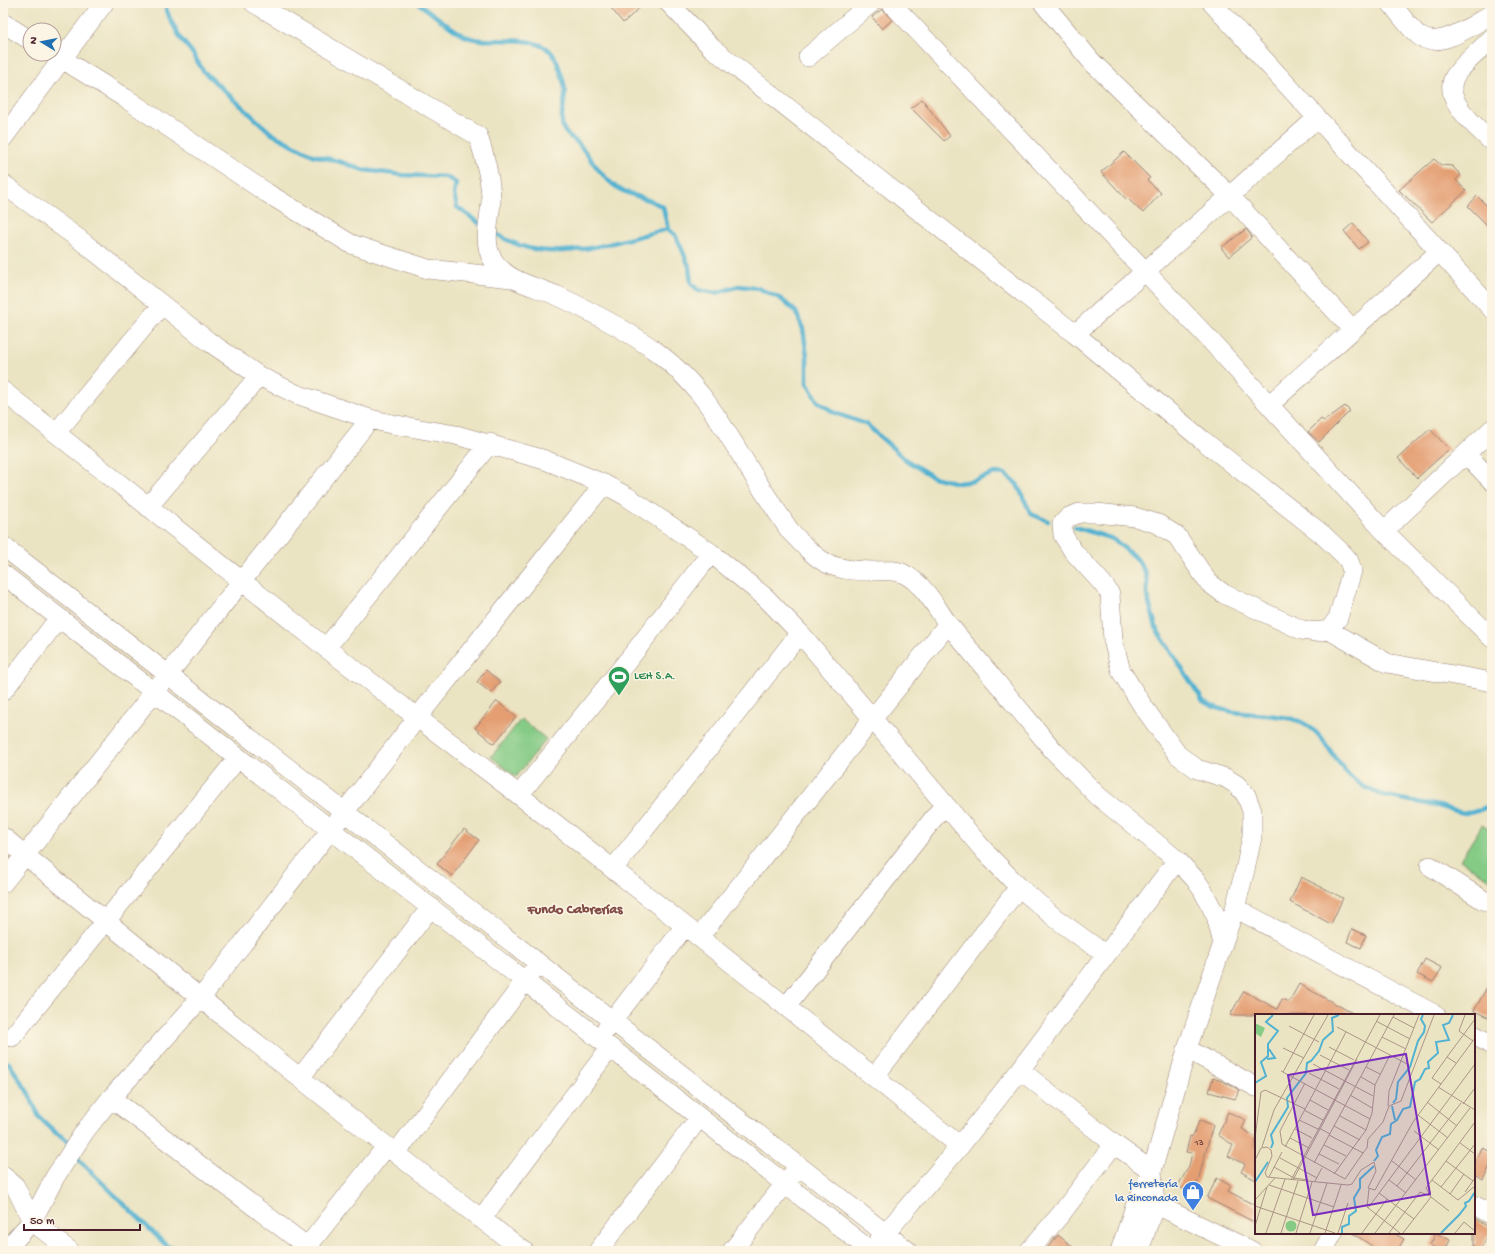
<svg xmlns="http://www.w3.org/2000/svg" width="1495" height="1254" font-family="'Gochi Hand',sans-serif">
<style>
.green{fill:#85cb86;stroke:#687558}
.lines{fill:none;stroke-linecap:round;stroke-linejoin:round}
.stream{stroke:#52b2d1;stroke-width:4.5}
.building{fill:#e49e72}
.minor-casing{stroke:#9a8277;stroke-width:20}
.minor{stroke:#fff;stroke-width:19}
.labels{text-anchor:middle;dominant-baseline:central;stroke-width:3;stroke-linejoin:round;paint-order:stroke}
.number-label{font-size:10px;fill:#703f3d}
.leisure-label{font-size:12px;fill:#27864d;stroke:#fcf5e5;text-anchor:start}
.shop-label{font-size:12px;fill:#366cbe;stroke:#fcf5e5;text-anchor:end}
.quarter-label{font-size:14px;font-weight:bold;fill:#804b44;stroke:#fcf5e5}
.inset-river{fill:none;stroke:#52b2d1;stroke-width:2}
.inset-road{fill:none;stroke:#ab9586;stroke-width:1}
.view{fill:#7b2cbf;fill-opacity:0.15;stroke:#7b2cbf;stroke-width:2}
.inset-edge{fill:none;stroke:#4a1f2b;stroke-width:2}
</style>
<rect width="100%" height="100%" fill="#fcf5e5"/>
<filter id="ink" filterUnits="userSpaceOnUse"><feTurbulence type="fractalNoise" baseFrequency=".025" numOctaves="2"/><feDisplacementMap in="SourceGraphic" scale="8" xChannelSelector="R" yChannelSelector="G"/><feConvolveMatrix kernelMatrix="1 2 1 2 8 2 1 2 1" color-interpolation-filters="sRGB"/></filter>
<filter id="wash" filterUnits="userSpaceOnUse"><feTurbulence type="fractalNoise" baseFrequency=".012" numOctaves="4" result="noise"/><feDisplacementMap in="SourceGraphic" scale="16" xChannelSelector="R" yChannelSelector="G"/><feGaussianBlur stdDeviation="0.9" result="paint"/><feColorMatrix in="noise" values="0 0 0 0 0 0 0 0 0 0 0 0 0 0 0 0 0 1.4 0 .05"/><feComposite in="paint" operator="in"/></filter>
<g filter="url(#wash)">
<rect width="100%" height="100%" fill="#ebe4c3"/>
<path class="green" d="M521,719l25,20 -30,38 -25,-20z
M1482,825l10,6v50l-32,-21z"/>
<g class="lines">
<path class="stream" d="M164,3l6,16 11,20 10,12 13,21 68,62 41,21 25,6 26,9 38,5 44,2 10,6 -2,11 3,13 26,19
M418,3c14,10 32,25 47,33 25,11 64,-5 86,16 6,6 14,31 14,40 0,12 -6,24 -2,36 2,6 10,11 15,15 13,15 25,37 43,47 14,7 28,8 42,17l5,22 7,6 6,12 8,19 2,17 7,7 18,3 23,-7 19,2 23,11 15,13 7,17 4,27v27l10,18 18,12 31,11 40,36 27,17 25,6 16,-2 21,-8 10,1 12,10 14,30 17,7
M493,232c13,8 30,16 45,18 41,6 90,-12 130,-21
M1075,527l38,12 24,20 8,13 2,9v15l10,34 46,71c28,18 64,9 96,20 24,9 33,38 51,55 22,22 54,23 84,29 10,2 21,7 32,8 8,1 19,-6 26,-8
M3,1062l6,1 20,31 10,23 17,16 11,7 3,5
M76,1155l4,6 87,85 13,5"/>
</g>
<g id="blocks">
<path class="building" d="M607,3h38l-22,20z
M882,9l10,11 -10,9 -10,-12z
M922,99l28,37 -6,5 -33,-33z
M1124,152l26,26 -3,2 14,13 -18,20 -15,-14 -1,1 -26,-28z
M1434,159l7,6 11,1 9,9 -5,5 10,11 -34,31 -33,-32z
M1477,196l15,15v19l-24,-24z
M1353,223l15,19 -9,7 -15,-18z
M1246,229l6,8 -23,20 -8,-9z
M1345,406l5,5 -31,31 -11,-10 13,-13 3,2z
M1430,429l19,20 -32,29 -19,-20z
M486,670l14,12 -9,11 -14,-11z
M497,701l19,16 -22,27 -19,-16z
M464,829l15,11 -27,36 -15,-12z
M1301,877l42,21 -12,26 -41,-22z
M1352,929l14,6 -5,13 -14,-6z
M1425,959l17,9 -9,14 -16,-8z
M1492,978v41l-18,-8z
M1299,984l57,31h-126l14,-24 33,18 5,-10 7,3z
M1213,1078l9,3 18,9 -5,9 -26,-7z
M1228,1112l18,8 -4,9 14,8v43l-15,-8 4,-8 -17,-8 5,-11 -15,-10z
M1200,1120l13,5 -18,67 -5,-3 -2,2 -10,-5 11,-20 3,-13 -6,-1 4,-16 2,1z
M1482,1148l10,4v10l-9,18 -9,-5v-10z
M1217,1178l14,8 -3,5 28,15v17l-49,-25z
M1474,1218l18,11 -13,22h-5z
M1353,1233h40l11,6 -7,12h-18z
M1436,1233l14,7 -5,11h-4l-11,-6z
M1058,1235l20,16h-33z"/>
</g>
</g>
<g filter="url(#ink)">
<use href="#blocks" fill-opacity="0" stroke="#9a8277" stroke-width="1"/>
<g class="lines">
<g class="minor-casing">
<path id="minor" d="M254,3l224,133c7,21 13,43 13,65 -1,19 -9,42 2,59 15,23 43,26 65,36 34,16 70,34 100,57 41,31 59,64 86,107 14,24 30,47 46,71 30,32 39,40 84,40 9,0 21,-2 30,3 19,9 32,33 44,50
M669,3l43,45 363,286 126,105 121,95 21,20 6,7 3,10 -14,47 -9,12 -13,2 -14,-2 -78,-36 -16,-12 -31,-46 -19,-12 -23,-7 -39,-4h-16l-11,4 -7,7 1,11 10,16 30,33 7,10 3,46 8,31 21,34 36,50 19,14 29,9 11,7 9,10 6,16v26l-7,33 -10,38 -48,141 -35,122 3,33 -16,47
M891,3l319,337 174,191 108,107
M1043,3l49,59 138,134 123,134
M1212,3l280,306
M1391,3c8,10 16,22 26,31 20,19 56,-10 75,-20
M3,23l27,17
M1492,38c-11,12 -25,22 -35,35 -19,24 19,53 35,69
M54,54l71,44 142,95 84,51 77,25 84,9
M808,57l63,-54
M3,138l101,-135
M3,184l76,55 129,102 51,35 37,18 74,25 21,5 65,11 89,25 59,24 22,12 85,57 55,45 34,35 186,220 33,34 36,31 51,37
M1075,334l242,-216
M3,391l323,257 193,147 180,142 261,209
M1269,405l170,-153
M56,433l105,-127
M1466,454l26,27
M148,507l111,-131
M1384,531l108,-102
M3,546l905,705
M3,574l868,677
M1329,630l58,33 105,19
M326,648l164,-205
M3,691l56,-73
M519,795l114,-141 78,-101
M3,837c172,141 343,281 521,414
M1430,866l53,34 9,3
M613,869l187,-236
M3,883l367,-464
M1235,908l201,107
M699,937l249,-313 105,126 45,46 79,64 18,19 7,10 14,27 7,28
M786,1007l158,-202
M605,1031l80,-105
M1474,1035l18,10
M12,1037l226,-279
M1187,1049l69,38
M1020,1070l94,74 38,27 -18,38 -14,42
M875,1076l144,-189
M300,1078l131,-171
M111,1098l202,153
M396,1153l136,-181
M3,1176l12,10 17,35 38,30
M1155,1204l97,47
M1474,1205l18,10
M481,1219l129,-171
M878,1242l82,-96 60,-76 157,-210
M5,1251l27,-30 23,-44 30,-46 26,-33 89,-99 217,-281 187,-234
M304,1251l82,-104
M598,1251l101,-133
M732,1251l60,-76
M1029,1251l32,-37 53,-70
M1323,1251l10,-18"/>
</g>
<use href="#minor" class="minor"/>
</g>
</g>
<defs>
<g id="stadium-pin" transform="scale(1.15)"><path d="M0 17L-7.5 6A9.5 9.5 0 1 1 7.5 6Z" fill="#2e9e5b" stroke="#fcf5e5"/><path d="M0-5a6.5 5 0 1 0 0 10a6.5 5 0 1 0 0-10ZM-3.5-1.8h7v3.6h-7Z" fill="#fff"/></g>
<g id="shop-pin" transform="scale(1.15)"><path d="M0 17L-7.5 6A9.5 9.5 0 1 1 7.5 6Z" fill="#3f7fe0" stroke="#fcf5e5"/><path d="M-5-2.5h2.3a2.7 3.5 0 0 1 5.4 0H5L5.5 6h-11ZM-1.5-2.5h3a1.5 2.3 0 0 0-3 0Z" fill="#fff"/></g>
</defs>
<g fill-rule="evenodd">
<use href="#stadium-pin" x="619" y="677"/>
<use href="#shop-pin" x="1193" y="1192"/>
</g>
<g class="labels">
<g class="number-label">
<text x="1199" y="1143">13</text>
</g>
<g class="leisure-label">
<text x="634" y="677">LEH S.A.</text>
</g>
<g class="shop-label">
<text x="1178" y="1185">ferretería<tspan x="1178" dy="14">la Rinconada</tspan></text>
</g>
<g class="quarter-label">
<text x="575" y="910">Fundo Cabrerías</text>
</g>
</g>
<g transform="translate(1255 1014)">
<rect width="220" height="220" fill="#ebe4c3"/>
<path d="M0,9l10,5 -4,9 -6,-4zM30.5 212a5.5 5.5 0 1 1 11 0a5.5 5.5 0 1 1-11 0Z" fill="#85cb86"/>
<path class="inset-river" d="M12,45l8,-1 -6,-9M0,69l11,-7 -5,-14 7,-6v-12l10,-13 -12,-9 7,-7M138,89l3,-4 2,-17 12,-15 8,-26 6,-9 1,-6 -4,-7 2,-4M137,92l3,14M16,134l2,-5 -2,-8 17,-28 -1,-9 19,-25 1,-10 4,-2 8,-10 4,-11 10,-9 -1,-13 7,-3M119,147l4,-5 -2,-6 6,-13 8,-3 1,-10 6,-4 6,-11 7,-2 5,-25 5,-3 5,-10 4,-1 -1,-6 10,-9 -2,-11 13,-2 -6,-15 6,-2 4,-8M0,168l13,-20M87,219v-6l7,-3v-8l7,-5 -2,-13 6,-10v-9l14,-13M186,219l18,-18 7,-9 -1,-3 4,-2 6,-9"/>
<path class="inset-road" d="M210,1l-6,16 14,10M138,3l21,11M121,7l34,18M34,12l30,16M82,13l72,38M127,23l24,12M74,33l25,13M28,34l21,10M65,41l29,15M201,49l-9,-6 28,-38M58,50l60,32M111,53l14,7M26,57l89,48M28,58l31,-57M54,59l30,16M106,63l14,8M50,69l-25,48 2,13 63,35 18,-26 -34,-18M186,70l-9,-6 15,-21M183,73l37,23M95,81l22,13M55,86l18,10M172,88l30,24M208,90l12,-16M133,92l1,-15 30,-76M49,96l19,10M163,101l30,23M85,102l26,14M44,106l19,9M79,112l26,14M64,114l11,6M40,115l17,9M159,117l25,19M0,124l6,-46 4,-2 40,19M35,124l19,10M205,129l15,11M69,131l22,11M7,133l12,-37 54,-95M30,133l61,-115M108,139l4,-5 1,-9 15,-17 6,-16 12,-5 33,-86M64,140l20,10M25,144l37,20M0,146l6,-12 6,-1 4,3 1,6 -7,17 2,4 81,8 4,-1 9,-14 13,-8 2,9 -8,17 7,2 38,-68 62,-84M137,147l24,19M191,147l27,20M59,149l80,-148M19,153l20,11 14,2M79,160l32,-44 6,-17 3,-28 15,-30M14,163l13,-25M36,166l89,-165M38,166l64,-121M134,166l17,13M177,166l26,20 17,-14M60,167l7,-13M14,171l65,22M142,172l64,-83M186,173l34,-43M114,175l-2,18 33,26M210,178l10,-14M124,179l35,26M195,180l14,-20M0,186l20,-22M0,192l80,27M113,194l107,-144M194,197l-18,-14 -5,-9 49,-66M0,212l12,-39M11,219l19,-54M26,219l17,-52M41,219l16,-51M55,219l17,-50M70,219l16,-48M83,219l10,-30M107,219l25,-34M120,219l95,-125M134,219l31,-41 10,4M148,219l28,-36M200,219l9,-11 11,9"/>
<path class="view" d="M151,40l24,140 -117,21 -25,-140z"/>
<rect width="220" height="220" class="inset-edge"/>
</g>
<rect width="1495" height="1254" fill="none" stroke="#fcf5e5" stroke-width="16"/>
<g transform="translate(42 42) rotate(280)"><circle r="19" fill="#fcf5e5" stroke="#b59f9b"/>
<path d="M0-3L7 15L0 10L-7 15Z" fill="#1f6fb2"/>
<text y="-6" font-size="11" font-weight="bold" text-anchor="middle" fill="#4a1f2b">N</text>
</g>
<path d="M24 1224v6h116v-6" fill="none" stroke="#4a1f2b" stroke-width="2"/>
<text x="30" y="1224" font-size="12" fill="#4a1f2b" stroke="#fcf5e5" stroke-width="3" paint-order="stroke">50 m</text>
</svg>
